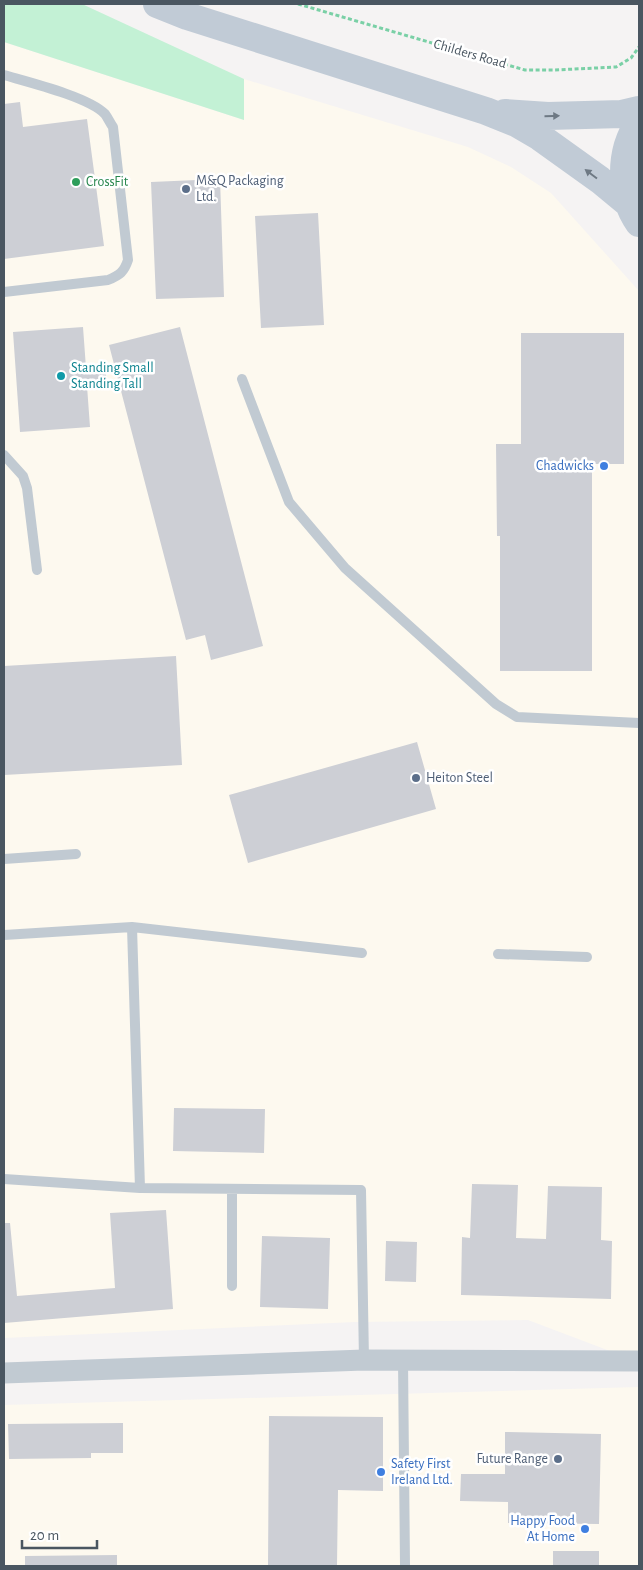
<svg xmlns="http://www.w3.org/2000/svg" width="643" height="1570" font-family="'Alegreya Sans',sans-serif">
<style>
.commercial{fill:#fdf9ef}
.green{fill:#c3f1d5}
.building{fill:#cdcfd5}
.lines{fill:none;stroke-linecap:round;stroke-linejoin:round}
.path{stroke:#7ad0a6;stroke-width:3;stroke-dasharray:4 2.5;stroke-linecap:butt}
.service{stroke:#c1cad2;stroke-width:10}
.minor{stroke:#c1cad2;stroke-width:21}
.secondary{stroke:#c1cbd6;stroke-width:28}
.oneway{fill:#6e7984}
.leisure-dot{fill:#2e9e5b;stroke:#fff;stroke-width:2}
.service-dot{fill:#5c6f8a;stroke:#fff;stroke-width:2}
.culture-dot{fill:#0f9aa8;stroke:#fff;stroke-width:2}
.shop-dot{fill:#3f7fe0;stroke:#fff;stroke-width:2}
.labels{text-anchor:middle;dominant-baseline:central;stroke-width:5;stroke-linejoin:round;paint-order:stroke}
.street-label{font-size:14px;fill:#4a5661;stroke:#fff}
.service-label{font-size:14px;fill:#4e5e75;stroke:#fff;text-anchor:start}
.leisure-label{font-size:14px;fill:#27864d;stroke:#fff;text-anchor:start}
.culture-label{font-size:14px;fill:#0d838f;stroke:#fff;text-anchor:start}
.shop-label{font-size:14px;fill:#366cbe;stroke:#fff;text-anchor:end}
</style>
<rect width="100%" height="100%" fill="#f5f3f3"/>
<path class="commercial" d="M4,42l240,78v-41l224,68 43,20 40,26 88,98v1071l-111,-42 -173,2 -351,16z
M639,1387v179h-635v-161z"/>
<path class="green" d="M4,4h78l162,75v41l-240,-78z"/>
<path class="building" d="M20,102l3,25 64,-8 17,127 -100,13v-155z
M220,179l4,118 -68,2 -5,-117z
M318,213l6,112 -63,3 -6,-112z
M83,327l3,41 19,-1 2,17 -20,2 3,41 -70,5 -7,-100z
M180,327l83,319 -52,14 -6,-25 -19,5 -77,-295z
M521,333h103v131h-32v207h-92v-135h-3l-1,-92h25z
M176,656l6,109 -178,10v-109z
M417,742l19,67 -188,54 -19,-68z
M174,1108l91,1 -1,44 -91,-2z
M472,1184l46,1 -2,53 30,1 2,-53 54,1 -1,53 11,1 -1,58 -150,-4 1,-58 8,1z
M166,1210l7,99 -169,14v-100h6l7,73 98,-8 -5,-75z
M262,1236l68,2 -2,71 -68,-2z
M386,1241l31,1 -1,40 -31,-1z
M269,1416l114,1v74l-45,-1 -1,76h-69z
M123,1423v30h-32v5l-82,1 -1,-35z
M505,1432l96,2 -2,90 -91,-1v-21l-48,-1 1,-27h44z
M553,1551h46v15h-46z
M117,1555v11h-92v-10z"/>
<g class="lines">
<path class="path" d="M298,4l227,66h30l61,-3 15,-9 8,-11"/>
<path class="service" d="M4,75c24,7 85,22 101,39 3,4 5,9 8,13l15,133c-4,12 -8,15 -20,20l-104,12
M242,379l47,123 56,66 151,136 21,13 122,6
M4,455l19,21 4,12 10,82
M4,859l72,-5
M132,927l8,261 221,2 3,170
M4,935l128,-8 230,26
M498,954l89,3
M4,1179l136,9
M232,1189v97
M403,1360l2,206"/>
<path class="minor" d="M4,1373l360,-13 275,1"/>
<path class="secondary" d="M157,4l30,12 299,95 30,12 24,14 60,43 29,24
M505,113l43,3 74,-2 17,-4
M639,123c-20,28 -20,72 0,100"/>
</g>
<defs><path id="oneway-solid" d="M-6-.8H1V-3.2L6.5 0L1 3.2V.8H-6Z" transform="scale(1.25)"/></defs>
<g class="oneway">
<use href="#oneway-solid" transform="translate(552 116) rotate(-1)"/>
<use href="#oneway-solid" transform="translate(591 174) rotate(-143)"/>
</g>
<circle class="leisure-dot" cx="76" cy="182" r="5"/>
<g class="service-dot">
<circle cx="186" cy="189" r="5"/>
<circle cx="416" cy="778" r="5"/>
<circle cx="558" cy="1459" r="5"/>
</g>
<circle class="culture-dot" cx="61" cy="376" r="5"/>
<g class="shop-dot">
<circle cx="604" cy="466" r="5"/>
<circle cx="381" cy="1472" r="5"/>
<circle cx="585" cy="1529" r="5"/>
</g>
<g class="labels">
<g class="street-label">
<text transform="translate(470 54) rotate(16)">Childers Road</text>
</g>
<g class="service-label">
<text x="196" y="181">M&amp;Q Packaging<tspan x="196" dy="16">Ltd.</tspan></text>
<text x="426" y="778">Heiton Steel</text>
<text x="548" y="1459" text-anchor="end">Future Range</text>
</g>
<g class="leisure-label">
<text x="86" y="182">CrossFit</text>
</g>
<g class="culture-label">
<text x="71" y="368">Standing Small<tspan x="71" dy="16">Standing Tall</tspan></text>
</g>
<g class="shop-label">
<text x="594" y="466">Chadwicks</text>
<text x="391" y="1464" text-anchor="start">Safety First<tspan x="391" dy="16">Ireland Ltd.</tspan></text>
<text x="575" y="1521">Happy Food<tspan x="575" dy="16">At Home</tspan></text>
</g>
</g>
<rect width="643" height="1570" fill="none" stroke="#4a5661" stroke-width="10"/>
<path d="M22 1540v8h75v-8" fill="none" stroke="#4a5661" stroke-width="2.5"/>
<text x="30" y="1540" font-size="15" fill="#4a5661" stroke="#ffffff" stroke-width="4" paint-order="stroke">20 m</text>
</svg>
